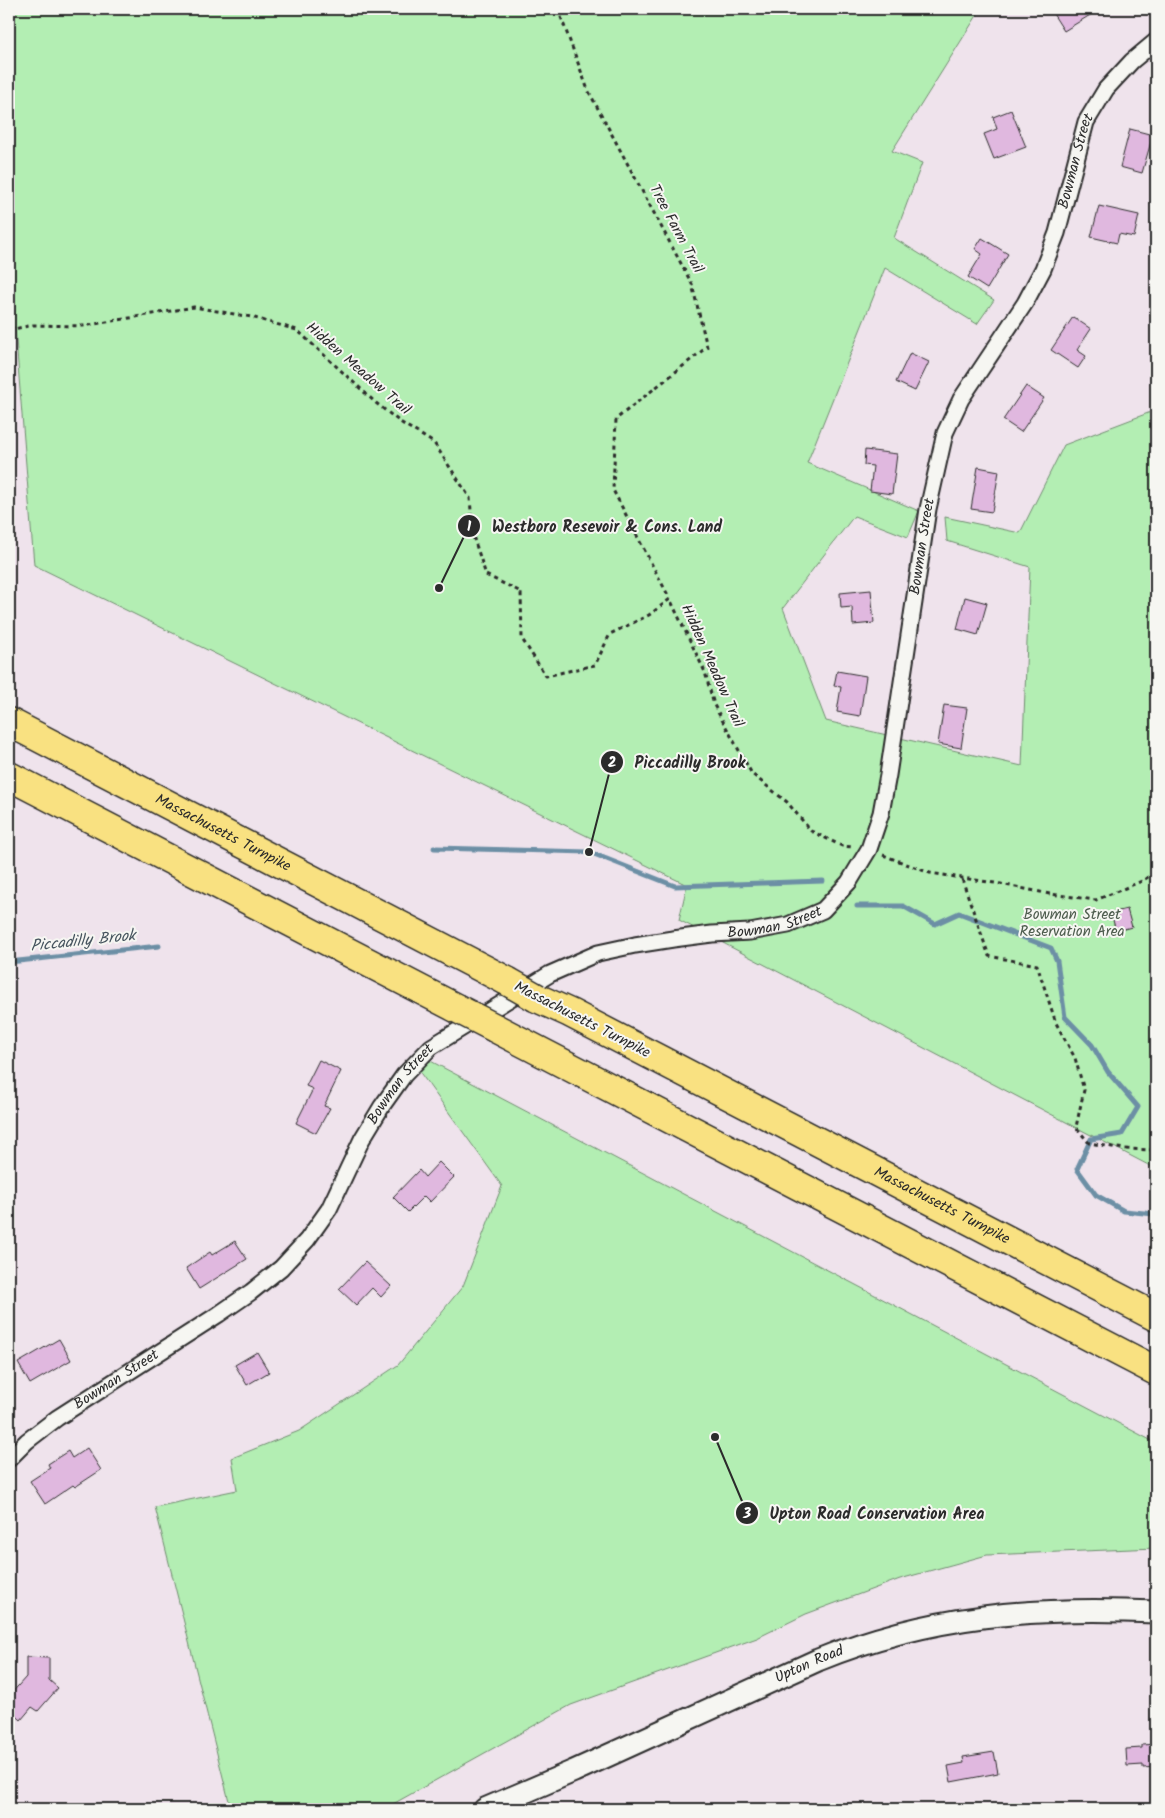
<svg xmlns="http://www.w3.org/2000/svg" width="1165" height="1818" font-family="Kalam,sans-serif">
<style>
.green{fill:#b3eeb3;stroke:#6f8c6f}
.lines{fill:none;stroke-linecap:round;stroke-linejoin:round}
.stream{stroke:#6c8fa5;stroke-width:5}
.building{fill:#e0b8df;stroke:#2b2b2b}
.street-casing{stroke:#2b2b2b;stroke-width:19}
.secondary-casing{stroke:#2b2b2b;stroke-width:25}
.highway-casing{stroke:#2b2b2b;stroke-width:31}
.path{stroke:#2b2b2b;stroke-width:3;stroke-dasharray:4 4;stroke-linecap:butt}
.street{stroke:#f6f6f2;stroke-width:15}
.secondary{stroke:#f6f6f2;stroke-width:21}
.highway{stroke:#f9e181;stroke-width:28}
.highway-bridge-casing{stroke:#2b2b2b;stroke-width:31;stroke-linecap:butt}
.highway-bridge{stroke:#f9e181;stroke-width:28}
.labels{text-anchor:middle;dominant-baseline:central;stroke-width:4;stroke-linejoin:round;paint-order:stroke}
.street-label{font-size:15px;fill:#2b2b2b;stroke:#f6f6f2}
.park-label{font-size:15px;fill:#4d5c4d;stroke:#f6f6f2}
.water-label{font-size:16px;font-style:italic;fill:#46545e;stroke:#f6f6f2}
.leader{fill:none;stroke:#2b2b2b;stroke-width:2}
.callout-dot{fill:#2b2b2b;stroke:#f6f6f2;stroke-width:2}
.mark-label{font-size:15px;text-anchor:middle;font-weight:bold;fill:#fff}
.callout-label{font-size:16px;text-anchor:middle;font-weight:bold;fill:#2b2b2b;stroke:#f6f6f2;stroke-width:4;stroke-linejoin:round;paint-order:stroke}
</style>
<rect width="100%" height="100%" fill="#efe3ec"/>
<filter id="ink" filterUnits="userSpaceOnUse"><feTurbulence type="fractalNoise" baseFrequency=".02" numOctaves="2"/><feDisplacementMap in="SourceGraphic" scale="10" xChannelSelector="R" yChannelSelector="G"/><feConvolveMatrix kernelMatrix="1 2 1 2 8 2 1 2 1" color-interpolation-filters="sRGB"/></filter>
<g filter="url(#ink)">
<path class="green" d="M9,9h972l-89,142 30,12 -28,75 100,62 -17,24 -92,-56 -78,195 112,48 -11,26 -54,-21 -71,92 43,113 196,45 8,-199 -83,-26 -2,-24 75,16 44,-88 92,-35v759l-477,-249 8,-35 -653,-320 -19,-238 -6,1z
M421,1056l735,387v105l-169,7 -87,24 -94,35 -49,24 -186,67 -187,104h-153l-76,-302 82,-17 -5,-32 67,-27 99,-66 65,-79 39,-100 -86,-119z"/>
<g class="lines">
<path class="stream" d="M434,848l155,4 86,34 148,-5
M857,906h46l32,18 24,-11 92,35 6,13 8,56 27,28 16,27 30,35 -16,27 -31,5 -14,30 19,26 28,16 30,3 2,3
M9,962l150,-16"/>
</g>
<path class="building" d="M1050,9h50l-36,22z
M1011,110l15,37 -32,12 -10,-25 13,-5 -4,-12z
M1130,129l23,6 -11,38 -22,-6z
M1099,206l40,9 -5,22 -15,-3 -2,9 -26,-6z
M982,238l26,16 -21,35 -19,-12 14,-23 -7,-5z
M1073,317l18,12 -14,21 9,6 -8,12 -27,-18z
M910,353l19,9 -14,29 -19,-9z
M1026,386l18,12 -23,34 -18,-12z
M865,450l32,4 -5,40 -22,-3 3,-25 -9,-1z
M978,467l21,4 -7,41 -21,-3z
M871,590l3,33 -21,2 -1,-18 -11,1 -1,-15z
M965,597l22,6 -9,32 -21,-6z
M837,671l29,5 -6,40 -23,-4 4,-25 -7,-1z
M944,705l23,3 -6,40 -23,-4z
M1127,909l5,18 -16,4 -5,-18z
M319,1060l22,11 -17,35 6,2 -14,25 -20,-10 17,-34 -7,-3z
M439,1162l15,15 -24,25 -6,-6 -16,16 -15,-15 26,-27 6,7z
M235,1241l12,18 -48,30 -13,-21 24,-16 2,3z
M365,1262l26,24 -10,11 -9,-9 -16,17 -17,-16z
M59,1339l12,21 -41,24 -12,-21z
M257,1352l12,20 -22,13 -12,-20z
M87,1448l14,22 -26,17 -2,-2 -28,19 -15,-23 20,-13 -2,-4 20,-13 4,7z
M26,1657l23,1v22l9,8 -20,23 -6,-4 -11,13 -12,-11v-13l17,-19z
M1156,1744v23l-13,1v-3l-16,1 -1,-17 16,-1v-3z
M994,1752l4,21 -47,9 -3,-16 16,-3 -1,-6z"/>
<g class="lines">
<g class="street-casing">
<g id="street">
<path id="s1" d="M9,1459l18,-18 30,-23 162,-104 32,-22 30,-24 26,-28 22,-31 33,-70 20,-33 22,-31 27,-28 119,-73 48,-21 37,-8 38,-6 39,-5 38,-2 38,-7 35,-15 26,-28 20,-33 12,-36 7,-38 40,-266 17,-76 16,-34 64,-96 18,-34 14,-36 29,-111 20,-33 26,-28 24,-20"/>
</g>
</g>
<g class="secondary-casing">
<g id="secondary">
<path id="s2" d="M485,1809l89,-38 244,-111c110,-45 220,-54 338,-48"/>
</g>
</g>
<g class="highway-casing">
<g id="highway">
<path id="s3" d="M9,722l498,259"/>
<path d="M9,776l447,232"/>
<path id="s4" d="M537,998l33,15 586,304"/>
<path d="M495,1028l661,343"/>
</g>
</g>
<path class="path" d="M558,9l30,81 104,194 15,63 -91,72 -3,71 57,109
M9,330l24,-5 50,1 111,-19 57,10 46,13 79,73 24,19 34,21 36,55 3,38 13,39 35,17 1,47 24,37 49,-11 15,-31 39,-19 21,-16 35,73 9,33 38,69 35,28 24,29 31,15 11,1
M883,855l47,18 71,11 49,10 46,6 46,-19 14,-9
M962,879l27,77 48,9 19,58 19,35 9,32 -8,37 13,16 35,6 32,1"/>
<use href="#street" class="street"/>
<use href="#secondary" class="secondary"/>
<use href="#highway" class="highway"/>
<g class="highway-bridge-casing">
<path id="highway-bridge" d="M507,981l30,17
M456,1008l39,20"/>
</g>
<use href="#highway-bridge" class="highway-bridge"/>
</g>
</g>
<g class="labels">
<g class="street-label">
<text stroke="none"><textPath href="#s1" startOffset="1829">Bowman Street</textPath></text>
<text transform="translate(676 229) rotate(62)">Tree Farm Trail</text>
<text transform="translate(358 369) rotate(41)">Hidden Meadow Trail</text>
<text stroke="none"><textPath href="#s1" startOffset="1409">Bowman Street</textPath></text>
<text transform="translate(712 666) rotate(66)">Hidden Meadow Trail</text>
<text stroke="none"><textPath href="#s3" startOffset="241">Massachusetts Turnpike</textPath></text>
<text stroke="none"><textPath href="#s1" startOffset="974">Bowman Street</textPath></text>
<text transform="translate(582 1020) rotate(27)">Massachusetts Turnpike</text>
<text stroke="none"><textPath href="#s1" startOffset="554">Bowman Street</textPath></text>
<text stroke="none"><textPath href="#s4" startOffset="455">Massachusetts Turnpike</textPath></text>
<text stroke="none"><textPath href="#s1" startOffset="134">Bowman Street</textPath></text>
<text stroke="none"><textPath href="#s2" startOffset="355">Upton Road</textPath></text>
</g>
<g class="park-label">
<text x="1072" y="915">Bowman Street<tspan x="1072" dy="17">Reservation Area</tspan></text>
</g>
<g class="water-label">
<text transform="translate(83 941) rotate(-6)">Piccadilly Brook</text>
</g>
</g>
<path class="leader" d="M439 588L469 526M589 852L612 762M715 1437L747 1513"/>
<g class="callout-dot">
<circle cx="439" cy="588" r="5"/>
<circle cx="589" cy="852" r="5"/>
<circle cx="715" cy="1437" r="5"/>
<circle cx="469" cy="526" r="12"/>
<circle cx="612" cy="762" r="12"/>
<circle cx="747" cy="1513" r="12"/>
</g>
<g class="mark-label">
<text x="469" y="531">1</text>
<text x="612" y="767">2</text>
<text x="747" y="1518">3</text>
</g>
<g class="callout-label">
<text x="607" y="532">Westboro Resevoir &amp; Cons. Land</text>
<text x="690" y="768">Piccadilly Brook</text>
<text x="877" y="1519">Upton Road Conservation Area</text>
</g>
<rect width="1165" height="1818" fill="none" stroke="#f6f6f2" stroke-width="30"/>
<rect x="15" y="15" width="1135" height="1788" fill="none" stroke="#2b2b2b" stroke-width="2" filter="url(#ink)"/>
</svg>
